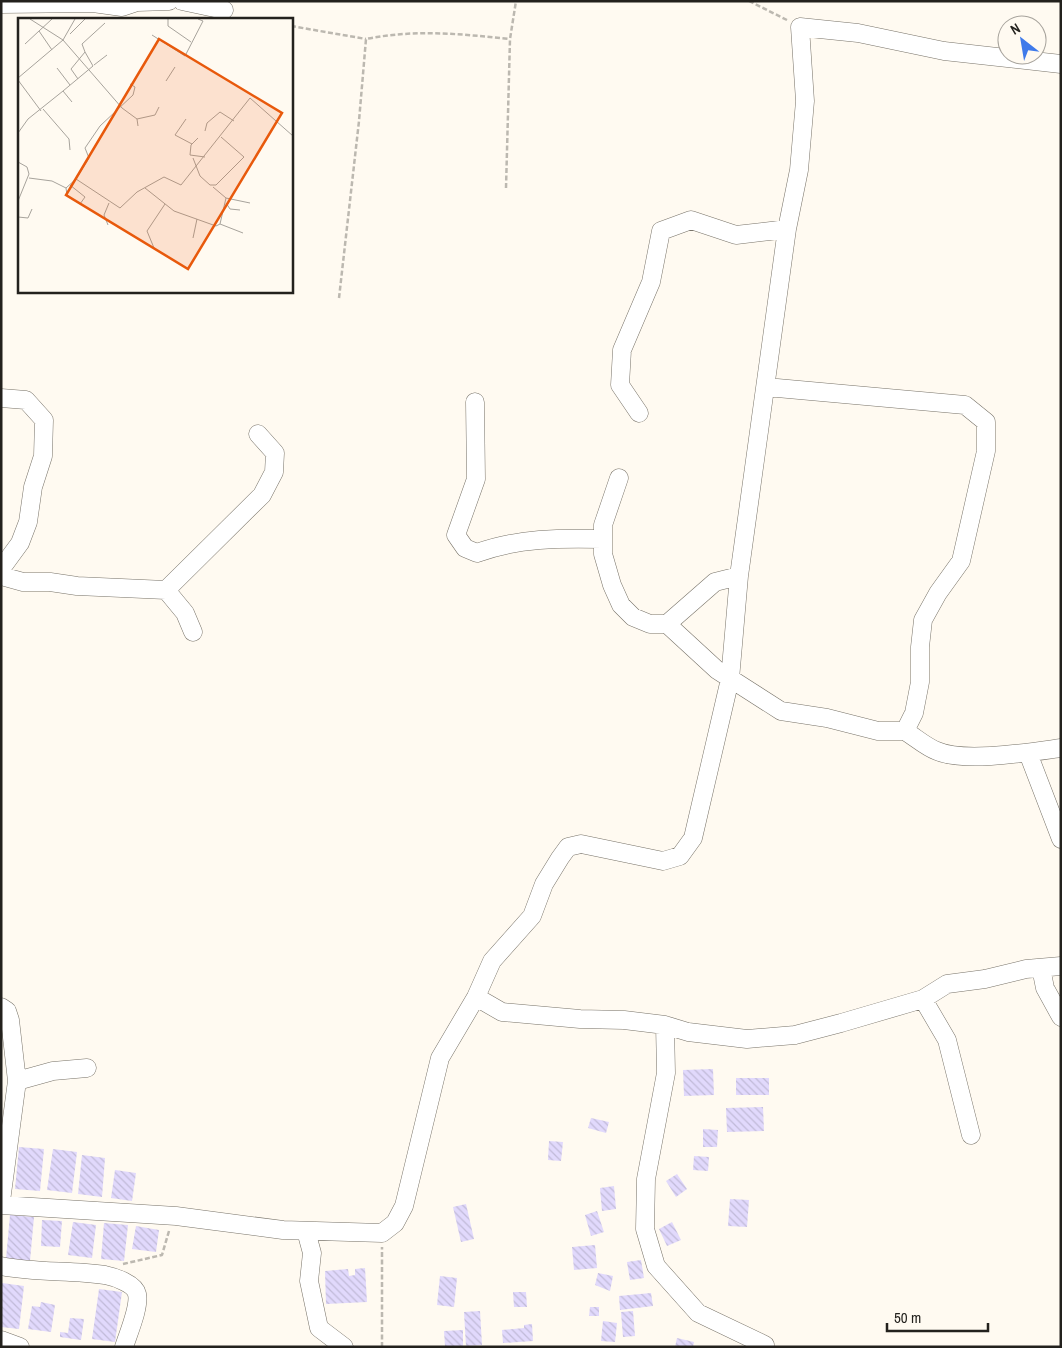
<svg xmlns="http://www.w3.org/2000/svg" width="1062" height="1348" font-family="'Archivo Narrow',sans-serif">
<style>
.building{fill:url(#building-back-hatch)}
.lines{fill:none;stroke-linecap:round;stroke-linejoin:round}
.minor-casing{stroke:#787369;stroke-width:19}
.path{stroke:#bcb8b0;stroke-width:2.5;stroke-dasharray:5 2.5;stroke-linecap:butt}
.minor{stroke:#fff;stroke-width:18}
.inset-road{fill:none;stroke:#a7a39c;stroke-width:1}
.view{fill:#e8590c;fill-opacity:0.15;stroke:#e8590c;stroke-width:2.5}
.inset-edge{fill:none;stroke:#23211d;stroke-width:2.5}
</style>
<defs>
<pattern id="building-back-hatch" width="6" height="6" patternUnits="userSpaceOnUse" patternTransform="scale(1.25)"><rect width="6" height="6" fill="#e1d9fc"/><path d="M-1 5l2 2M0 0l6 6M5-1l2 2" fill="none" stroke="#c1bad8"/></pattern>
</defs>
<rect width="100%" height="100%" fill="#fffaf1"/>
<path class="building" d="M713,1069l1,26 -30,1 -1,-26z
M736,1078h33v17h-33z
M763,1107l1,24 -37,1 -1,-24z
M591,1118l18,4 -3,11 -18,-5z
M703,1129l15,1 -1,17h-14z
M549,1141l14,1 -2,19 -13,-1z
M19,1147l25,2 -4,42 -25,-2z
M53,1149l24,3 -5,41 -25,-3z
M82,1155l23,3 -3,39 -24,-3z
M694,1156l15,1 -1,14 -15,-1z
M115,1170l21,3 -4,28 -21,-3z
M677,1174l10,15 -11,8 -10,-16z
M614,1186l2,23 -14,2 -2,-23z
M730,1199l19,1 -2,27 -19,-1z
M466,1204l8,35 -13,3 -8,-35z
M597,1211l7,21 -13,4 -6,-21z
M10,1215l24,2 -4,44 -24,-2z
M42,1220l20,1 -2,26 -19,-1z
M73,1222l23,3 -4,33 -24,-3z
M672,1222l9,18 -14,6 -8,-17z
M104,1223l24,2 -4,36 -23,-2z
M136,1226l23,4 -3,22 -24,-3z
M595,1245l2,23 -23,2 -2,-23z
M641,1260l3,18 -14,2 -3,-18z
M365,1268l2,34 -41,2 -1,-33 23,-2 1,7 6,-1v-6z
M598,1273l15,3 -3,15 -15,-6z
M440,1276l17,2 -3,29 -17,-2z
M2,1283l22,3 -5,43 -18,-2z
M99,1289l23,3 -7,50 -23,-3z
M513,1292h13l1,15h-13z
M651,1293l2,13 -33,4 -1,-14z
M41,1302l14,3 -4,27 -23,-3 4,-23 8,1z
M590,1307h9v9h-10z
M480,1311l2,34 -16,1 -2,-34z
M633,1311l2,25 -12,1 -2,-25z
M70,1318l14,1 -3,21 -21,-3v-5l8,1z
M603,1321l14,2 -2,19 -14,-1z
M532,1324l1,17 -30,2 -1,-13 22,-2v-3z
M463,1330v16h-18l-1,-15z
M677,1338l17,4 -1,5h-18z"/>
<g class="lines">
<g class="minor-casing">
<path id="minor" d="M182,1l42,9
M1,4l92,-1 29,4 15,-5 32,-1
M1,398l25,2 18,20 -1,36 -10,31 -5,35 -8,21 -19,26
M475,402l1,77 -20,56 9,13 12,5c41,-15 83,-15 126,-14
M639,413l-19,-28 2,-35 29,-68 10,-51 30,-11 45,15 51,-6
M619,478l-16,47v29l9,31 9,20 12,12 17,7h17l48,-42 24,-6
M1,576l22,6h27l27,4 89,4 19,23 8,19
M166,590l96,-95 12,-23 1,-19 -17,-19
M667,624l50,46 64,41 46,7 51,13h27l9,-18 6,-31v-35l3,-27 15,-27 23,-32 25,-110v-29l-21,-17 -199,-18
M905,731c10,6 21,16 32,20 27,12 94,1 124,-3
M1028,753l33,86
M1041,968l4,20 16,29
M476,997l26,15 78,7 44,1 41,5 23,7 59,7 48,-4 46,-12 82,-24 24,-15 38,-5 41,-10 35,-3
M923,999l24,41 24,95
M1,1007l6,4 3,9 7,61 -16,120
M665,1025l1,48 -20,106 -1,50 11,37 42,47 67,32
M17,1081l36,-10 34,-3
M1,1205l175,11 107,14 99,3 13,-10 9,-17 36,-148 36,-61 16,-36 40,-45 12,-32 16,-26 8,-11 13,-3 82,17 17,-5 13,-18 37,-159 9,-103 48,-347 12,-59 6,-69 -5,-74 58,6 86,18 117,13
M306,1231l6,22 -3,28 10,47 25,19
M1,1266c35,7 70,4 104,9 10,2 30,9 32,19 3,13 -9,40 -13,53
M1,1340l19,7"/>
</g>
<path class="path" d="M749,1l38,19
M291,26l75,13
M506,188l4,-149 6,-38
M339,298l20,-177 7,-82c49,-10 95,-5 144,0
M123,1264l39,-9 7,-24
M382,1347v-100"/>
<use href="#minor" class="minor"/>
</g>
<g transform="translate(18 18)">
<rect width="275" height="275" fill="#fffaf1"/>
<path class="inset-road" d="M12,1l33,21 59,68 15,11 1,7M34,1l-13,12 13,19M150,1v7l23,16M52,16l15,-15M134,17l33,21 18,-35 -5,-2M7,26l14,-13M76,47l13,-10M39,50l13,17M0,60l45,-38 12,-21M60,61l-7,-10 14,-17 -3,-8 23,-21M0,62l23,31M148,63l9,-14M54,84l-9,-11 30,-25 -8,-14M25,91l26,30 1,11M119,101l18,-4 4,-8M168,101l-11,16 17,9M187,113l2,-8 13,-11 14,9M0,115l10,-14 35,-28M180,120l-7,7 -1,10 15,2M175,140l7,18 10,9h6l28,-28 -23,-20M0,144l9,5 2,7 -11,27M11,160l23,3 14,7 10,-9 44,29 17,-16 27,-15 17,8 69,-87 43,38M58,161l13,-21 -4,-10 15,-22 33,-31 2,-8 -5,-3M195,169l13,11 24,5M48,170l1,7 13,9 5,-7 -15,-12M127,170l29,23 42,15 4,-2 6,-26M208,185l4,6 10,1M0,199l10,1 4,-9M202,206l23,9M90,207l-4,-10 5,-12M175,220l4,-19M136,230l-7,-17 18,-27"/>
<path class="view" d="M141,21l123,74 -94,156 -122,-74z"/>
<rect width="275" height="275" class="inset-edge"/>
</g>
<rect width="1062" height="1348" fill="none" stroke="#23211d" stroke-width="5"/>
<g transform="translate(1022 40) rotate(329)"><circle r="24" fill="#fffaf1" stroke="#a7a39c"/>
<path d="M0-4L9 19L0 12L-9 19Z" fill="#3f7aea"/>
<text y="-8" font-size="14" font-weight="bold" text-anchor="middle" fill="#23211d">N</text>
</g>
<path d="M887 1323v8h101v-8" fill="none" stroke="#23211d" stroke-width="2.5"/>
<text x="894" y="1323" font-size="15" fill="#23211d" stroke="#fffaf1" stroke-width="4" paint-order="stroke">50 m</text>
</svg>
